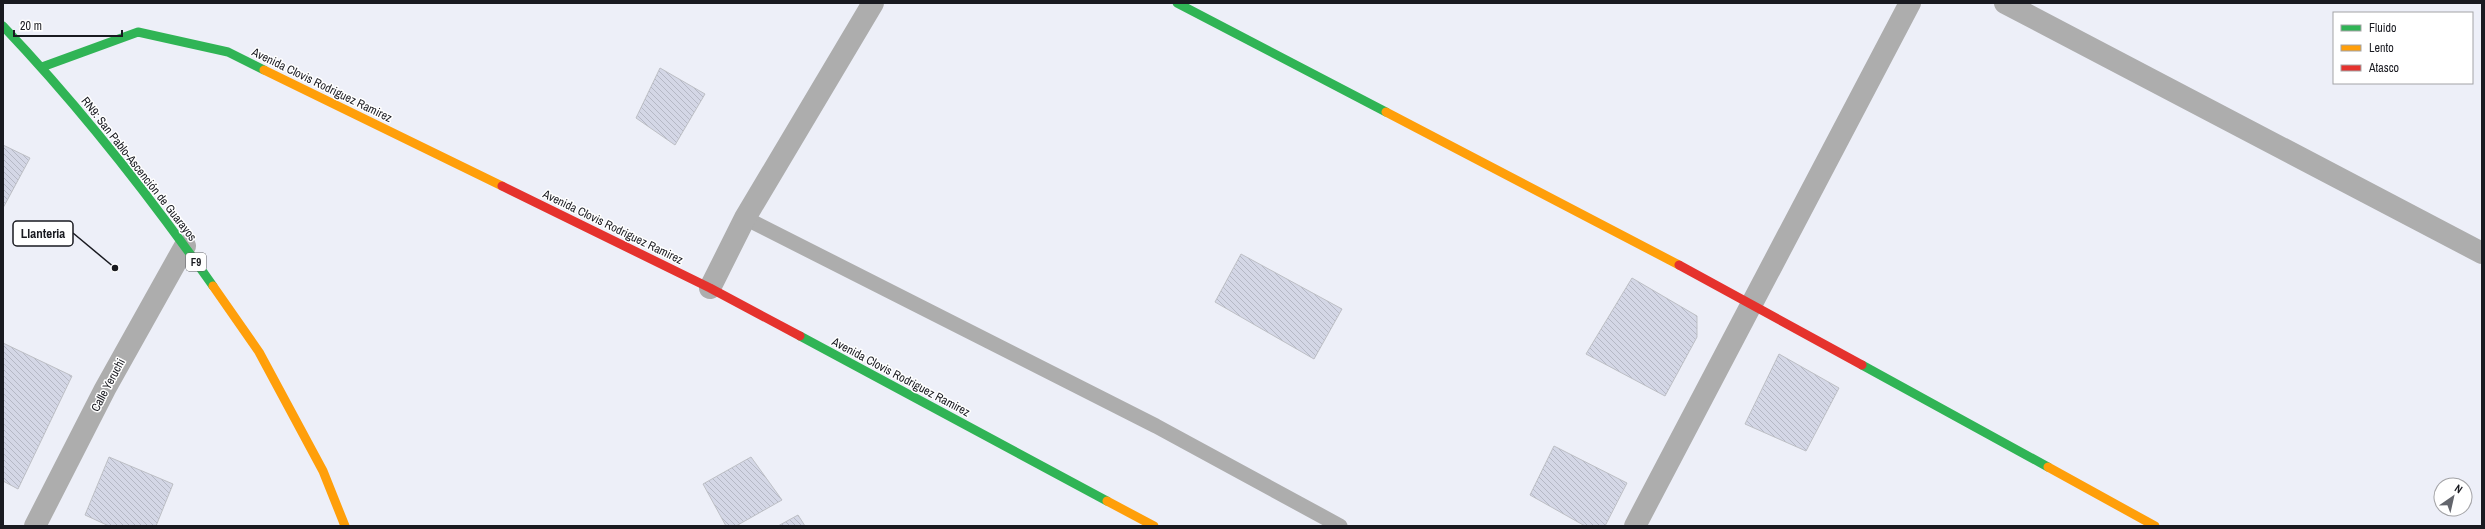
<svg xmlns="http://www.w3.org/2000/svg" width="2485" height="529" font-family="'Archivo Narrow',sans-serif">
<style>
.building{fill:url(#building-back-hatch);stroke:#bdbfc5}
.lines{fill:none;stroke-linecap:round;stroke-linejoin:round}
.lane{stroke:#adadad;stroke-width:15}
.street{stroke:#adadad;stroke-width:22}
.fast{stroke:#30b455;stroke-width:9}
.slow{stroke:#ff9f0a;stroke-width:9}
.jam{stroke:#e5322d;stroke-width:9}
.labels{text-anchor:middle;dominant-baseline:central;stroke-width:3;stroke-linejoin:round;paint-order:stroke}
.shield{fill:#fff;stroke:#5e5f63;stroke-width:1}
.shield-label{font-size:11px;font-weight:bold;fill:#191a20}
.street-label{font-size:12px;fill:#191a20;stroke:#fff}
.leader{fill:none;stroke:#191a20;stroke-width:1.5}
.callout-dot{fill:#191a20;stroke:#fff;stroke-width:1.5}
.callout{fill:#fff;stroke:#191a20;stroke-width:1.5}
.callout-label{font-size:13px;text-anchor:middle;font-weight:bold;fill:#191a20}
</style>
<defs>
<pattern id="building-back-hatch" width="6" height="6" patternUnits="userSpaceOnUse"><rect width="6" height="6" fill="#d4d7e6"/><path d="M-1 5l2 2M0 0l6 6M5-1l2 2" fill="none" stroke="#b5b8c5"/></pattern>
</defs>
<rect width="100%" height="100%" fill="#edeff8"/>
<path class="building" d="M660,68l45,26 -30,51 -39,-27z
M3,145l27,13 -27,50z
M1241,254l101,55 -28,50 -99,-57z
M1632,278l65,38v21l-32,59 -79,-42z
M3,343l69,33 -54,113 -15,-8z
M1779,354l60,34 -33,63 -61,-27z
M1554,446l73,37 -22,43h-20l-55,-31z
M109,457l64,27 -17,42h-47l-24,-11z
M751,457l31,43 -46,26h-10l-23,-42z
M798,515l7,11h-27z"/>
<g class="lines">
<path class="lane" d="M745,218l411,208 184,100"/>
<path class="street" d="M2005,3l477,250
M710,288l35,-70 128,-215
M35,526l70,-137 80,-143
M1635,526l275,-523"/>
<path class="fast" d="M1177,3l209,109
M3,26c77,81 146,169 210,260
M42,67l96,-35 90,20 36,18
M800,336l307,165
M1862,365l186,102"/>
<path class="slow" d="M264,70l238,116
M1386,112l293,153
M213,286l46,66 64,119 22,55
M2048,467l107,59
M1107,501l47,25"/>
<path class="jam" d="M502,186l208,102 90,48
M1679,265l183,100"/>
</g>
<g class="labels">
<rect class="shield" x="186" y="253" width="20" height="18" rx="3"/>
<g class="shield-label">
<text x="196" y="262">F9</text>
</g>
<g class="street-label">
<text transform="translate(322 85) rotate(26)">Avenida Clovis Rodriguez Ramirez</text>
<text transform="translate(139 169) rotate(52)">RN9: San Pablo-Ascención de Guarayos</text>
<text transform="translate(613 227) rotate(26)">Avenida Clovis Rodriguez Ramirez</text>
<text transform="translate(901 377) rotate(28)">Avenida Clovis Rodriguez Ramirez</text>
<text transform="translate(108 385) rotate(-62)">Calle Yeruchi</text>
</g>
</g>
<path class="leader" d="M115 268L73 233"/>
<circle class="callout-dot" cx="115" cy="268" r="4"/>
<rect class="callout" x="13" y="221" width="60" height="25" rx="4"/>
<g class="callout-label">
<text x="43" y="238">Llanteria</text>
</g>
<rect width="2485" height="529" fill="none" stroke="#191a20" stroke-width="8"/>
<rect x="2333" y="12" width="140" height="72" fill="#ffffff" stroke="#a3a3a6"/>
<rect x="2341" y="25" width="20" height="6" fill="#30b455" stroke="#a3a3a6"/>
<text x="2369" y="32" font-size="12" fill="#191a20">Fluido</text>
<rect x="2341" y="45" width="20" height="6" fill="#ff9f0a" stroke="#a3a3a6"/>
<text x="2369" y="52" font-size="12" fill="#191a20">Lento</text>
<rect x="2341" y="65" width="20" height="6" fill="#e5322d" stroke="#a3a3a6"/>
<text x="2369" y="72" font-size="12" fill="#191a20">Atasco</text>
<g transform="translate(2453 497) rotate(34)"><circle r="19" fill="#ffffff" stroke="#a3a3a6"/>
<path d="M0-3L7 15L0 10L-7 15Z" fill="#63656c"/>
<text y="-6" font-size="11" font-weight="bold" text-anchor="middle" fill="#191a20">N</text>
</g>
<path d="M14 30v6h108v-6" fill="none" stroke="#191a20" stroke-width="2"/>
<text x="20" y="30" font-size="12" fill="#191a20" stroke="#ffffff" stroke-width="3" paint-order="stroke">20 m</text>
</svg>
